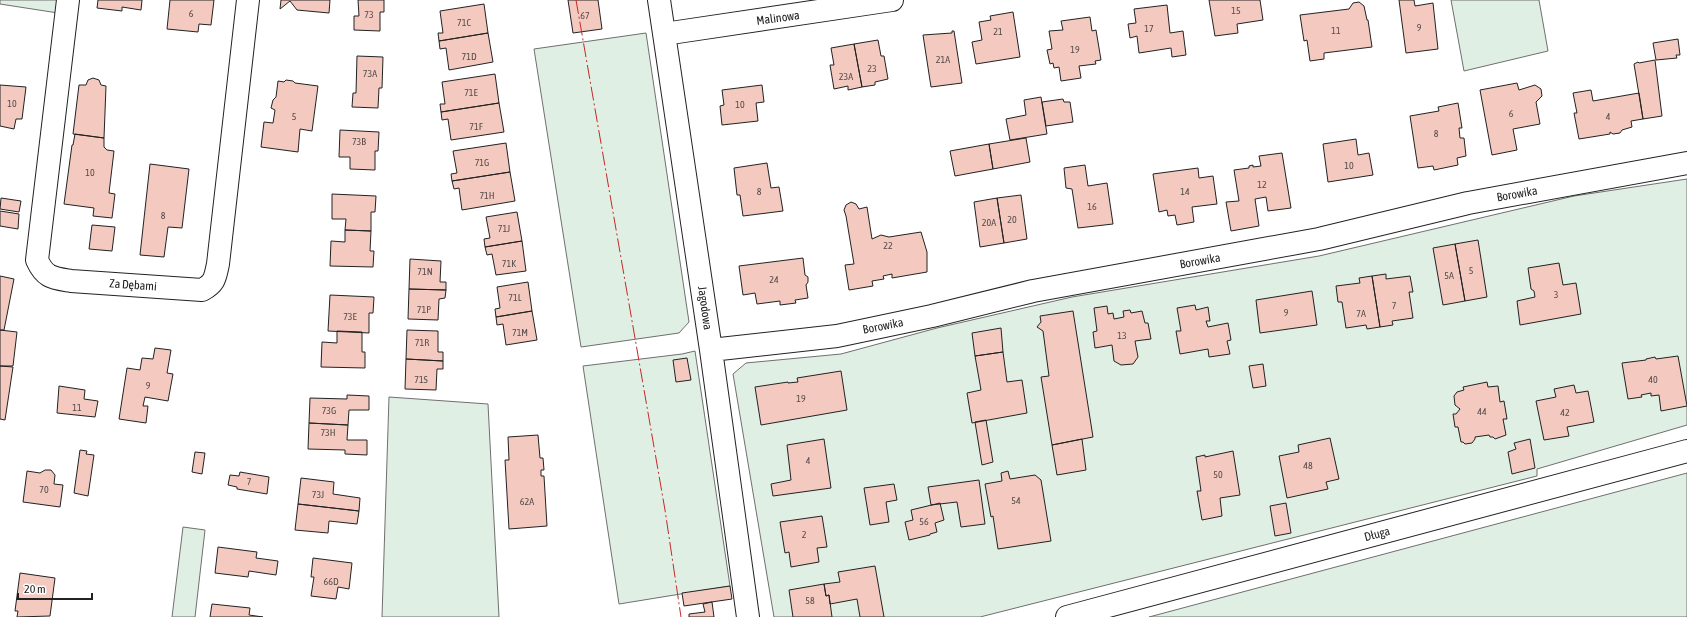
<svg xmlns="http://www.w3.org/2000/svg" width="1687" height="617" font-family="'Asap Condensed',sans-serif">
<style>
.green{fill:#e0efe3;stroke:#6f6f6f}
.building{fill:#f3c9c0;stroke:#222}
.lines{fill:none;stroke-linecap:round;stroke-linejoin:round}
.street-casing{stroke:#222;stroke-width:24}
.street{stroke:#fff;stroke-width:22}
.power{stroke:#c62828;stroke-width:1;stroke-dasharray:14 3 2 3;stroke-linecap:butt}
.labels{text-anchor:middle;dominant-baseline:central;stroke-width:3;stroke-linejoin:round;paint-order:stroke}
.number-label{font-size:10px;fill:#564c4a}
.street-label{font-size:12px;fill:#222;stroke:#fff}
</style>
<rect width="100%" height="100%" fill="#fff"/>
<path class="green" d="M0,0h60l-2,13 -58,-9z
M1451,0h88l9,51 -84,20z
M646,33l43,289 -10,11 -98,14 -47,-298z
M1687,179v246l-150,44v7l-557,141h-206l-41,-243 13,-11 95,-9 96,-26 135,-31 247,-41 255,-60z
M695,351l35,235 -111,18 -36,-238 99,-12z
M389,397l99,7 11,213h-117z
M1687,473v144h-538z
M183,527l22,3 -10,87h-23z"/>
<path class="building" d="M98,0h44l-1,10 -19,-3v4l-25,-3z
M170,0h44l-3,25 -12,-1 -1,8 -31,-3z
M281,0h49l-1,13 -32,-3 -7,-9 -10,8z
M358,0h26v12h-4v19l-26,-1v-14h5z
M568,0h30l4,29 -29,4z
M1209,0h51l3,20 -26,4 1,9 -23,3z
M1399,0h15l1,6 18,-3 5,46 -32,4z
M1359,2l5,4 3,14h1l4,27 -48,6v6l-14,2 -3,-21 -3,1 -4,-26 49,-6 4,-6z
M484,4l4,29 -49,8 -1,-8h5l-3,-22z
M1167,5l3,28 13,-2 3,24 -14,2 -1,-9 -32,5 -2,-17 -7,2 -2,-14 8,-1 -2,-14z
M1013,12l7,45 -44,7 -4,-22 10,-2 -3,-18 12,-2 -1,-4z
M1090,17l2,14 4,-1 5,30 -6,1 1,3 -17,2 2,12 -20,3 -2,-14 -5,1 -1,-5 -3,1 -3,-14 5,-1 -3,-18 14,-1 -2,-9z
M952,31h2l8,52 -31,4 -8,-52 29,-2z
M488,33l5,29 -44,8 -3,-22 -6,1 -1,-8z
M1678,39l2,16h-4l1,3 -21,2 -3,-17z
M878,40l3,16h3l4,23 -13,3v3l-13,2 -8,-43z
M854,44l8,43 -14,3v-4l-14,3 -4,-24h4l-3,-17z
M357,56l26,1 -1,31h-3l-1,20 -26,-1 1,-14h3z
M1655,60l7,56 -19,3 -9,-55 4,-2 1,1z
M495,74l4,29 -58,9 -1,-8h5l-3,-22z
M93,78l6,2 2,5 5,1 -2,52 -31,-4 6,-49h7l2,-5z
M286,80l7,1 2,2 23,3 -6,45 -12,-2 -2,23 -37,-5 3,-25 9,1 2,-13 -4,-2 2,-8 3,-3 2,-16 6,1z
M1517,83l2,7 16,-5 6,4 1,7 -6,6 4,22 -27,5 4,21 -25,5 -12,-65z
M0,85l26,2 -4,32h-6l-2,10 -14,-3z
M762,85l2,17 -8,1 2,18 -36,4 -2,-19 4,-1 -2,-15z
M1591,90l2,11 46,-8 4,26 -12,2 1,6 -10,3 -2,3 -7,1 -3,-2v2l-31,5 -5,-26h3l-4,-20z
M1041,97l6,37 -37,6 -4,-21 20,-4 -2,-15z
M1063,99l1,3h6l3,20 -27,4 -4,-24z
M499,103l5,29 -53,8 -3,-21 -6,1 -1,-8z
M1458,103l4,25h-3l1,10h4l2,18 -9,2 1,7 -24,5 -1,-4 -15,2 -8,-52 29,-5 -1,-4z
M340,130l39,2 -1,19h-3v19l-25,-1v-12h-11z
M75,134l29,4v9l3,3 7,1 -5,42 6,1 -3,24 -19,-2 1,-8 -30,-4 8,-59h1z
M1026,138l4,24 -37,7 -4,-25z
M1356,139l2,16 11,-2 4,22 -45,7 -5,-38z
M506,143l4,29 -58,9 -1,-7 6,-1 -4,-22z
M989,144l4,25 -38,7 -5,-25z
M1282,153l9,55 -23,3 -2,-14 -11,2 4,27 -28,5 -5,-29 13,-1 -5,-31 15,-2v-2l4,-1v2l8,-1 -2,-10z
M767,163l4,25 8,-1 4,24 -40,5 -3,-21h-3l-3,-27z
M150,164l39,5 -7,59 -14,-1 -4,30 -24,-2z
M1085,165l3,21 19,-3 6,41 -35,4 -6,-39 -6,-1 -2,-20z
M1198,168l1,10 14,-2 4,28 -25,3 2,15 -17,3 -2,-10 -7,1 -1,-6 -8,2 -6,-38z
M510,172l5,29 -53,9 -3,-22 -5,1 -2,-8z
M332,194l44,2 -1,16h-4v19l-26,-1 1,-11h-14z
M1021,195l6,44 -23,4 -7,-45z
M1,198l20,3 -2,11 -19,-3z
M997,198l7,45 -24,4 -6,-45z
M851,202l5,2 3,5 8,-2 5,32 9,-4 8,2 32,-5 6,20v20l-35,6v-4l-9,2 1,3 -12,2 1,5 -24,4 -4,-25 9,-1 -8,-48 -2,-6 2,-5z
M0,211l19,3 -1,15 -18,-3z
M517,212l5,29 -37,6 -1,-8 6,-1 -4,-21z
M92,225l23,2 -3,24 -23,-2z
M345,230l26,1 -1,20h4l-1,16 -43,-1 1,-25 14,1z
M1478,240l9,57 -22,4 -10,-57z
M522,241l4,30 -30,4 -4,-21 -5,1 -2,-8z
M1455,244l10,57 -22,4 -10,-57z
M803,258l2,17 3,2v5l-2,3 2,13 -13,2 1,3 -16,2v-4l-23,3 -2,-11 -12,2 -4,-29z
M410,259l31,2 -1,21h6v8l-37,-1z
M1559,263l4,22 13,-2 5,31 -61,11 -3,-24 18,-4 -1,-6 -3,-2 -3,-21z
M1386,274v5l24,-3 3,16h-4l4,26 -21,3 1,4 -13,2 -8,-51z
M0,276l14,3 -10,51h-4z
M1372,276l8,51 -13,2 -1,-4 -20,3 -4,-26h-4l-2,-16 24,-3 -1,-5z
M528,282l4,29 -36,6 -1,-8 5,-1 -3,-21z
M409,289l37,1 -1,8 -6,1 -1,21 -30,-1z
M1312,291l5,34 -57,8 -4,-33z
M330,295l44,2 -1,16h-4v20l-41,-2z
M1195,305l1,5 12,-3 2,14h-4l2,6 20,-4 3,17 -4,1 3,13 -21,3 -1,-8 -28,5 -4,-23h5l-4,-23z
M1107,306l1,8 5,-1 1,6 10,-2 -1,-6 7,-1 1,3 11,-2 3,12h3l3,16 -16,2 3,16 -5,7 -12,1 -7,-4 -2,-16 -17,3 -2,-16 4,-1 -3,-23z
M532,311l5,29 -31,5 -3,-21 -6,1 -1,-8z
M1073,311l20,126 -41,8 -11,-68 8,-1 -6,-45 -6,-4 4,-5 -1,-6z
M1001,328l2,24 -28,4 -3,-23z
M0,330l17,2 -4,34h-13z
M407,330l31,1v21h5v9l-37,-2z
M337,331l25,1v20h3v16l-44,-1 1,-25 15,1z
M155,348l16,2 -4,23 6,1 -5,27 -23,-4 -2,9h5l-2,17 -27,-4 8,-51 13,2 2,-12 11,1z
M1003,352l4,30 15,-2 5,33 -55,10 -5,-30 14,-3 -6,-34z
M1678,356l9,50 -26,5 -2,-16 -8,1v-3l-10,2 1,2 -14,2 -6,-36 24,-3v-1l9,-2 1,2z
M687,358l4,22 -15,2 -3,-22z
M406,359l37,2v8h-6l-1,21 -31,-1z
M1263,364l3,22 -13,2 -4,-22z
M0,366l13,1 -8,53 -5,-1z
M841,371l6,39 -86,15 -6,-38 33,-5v1l10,-1 -1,-4z
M1487,382l1,5 10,-1 2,16 4,-1 3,18h-4l3,16 -11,4 -2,-2h-3l-1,-2 -14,2v2l-3,4 -7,1 -2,-2h-2l-3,-15h-3l-2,-13h3l4,-5 -5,-4 -1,-9 3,-4 7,-2 -1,-3z
M1574,385l2,8 12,-2 6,31 -27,5 2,9 -25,4 -8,-39 20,-4 -2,-8z
M59,386l26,4 -1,9 14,2 -3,16 -38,-4z
M347,395l22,1v14h-20l-1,15 -39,-2 1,-25 37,1z
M986,420l7,42 -11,3 -7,-43z
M309,423l39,2 -1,15h20v15l-22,-1v-4l-37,-1z
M538,435l2,23h3l1,12h-3v6h3l3,50 -38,3 -4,-69h4l-1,-23z
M1330,438l9,41 -13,3 2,7 -41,9 -8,-42 20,-4 -1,-7z
M824,439l7,49 -58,8 -2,-12 20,-4 -4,-35z
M1082,439l4,31 -29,5 -5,-30z
M1530,439l5,29 -23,6 -4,-22 8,-3 -2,-6z
M80,450l7,1 -1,3 8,1 -6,41 -14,-3z
M1233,451l7,44 -20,3 2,18 -20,4 -5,-29h4l-5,-34 9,-2v2z
M195,452l10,1 -3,21 -10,-2z
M45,470h6l4,5 -1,9 9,1 -3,22 -37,-5 4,-31 13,2z
M1008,471l2,8 25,-4 6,5 10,61 -53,8 -5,-33 -2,1 -6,-33 17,-3 -1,-8z
M240,472l29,5 -2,17 -30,-5v-2l-9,-2 2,-10 9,1z
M301,478l33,4 -1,12 27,4 -1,13 -61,-7z
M979,480l6,44 -24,3 -4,-25 -26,3 -3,-18z
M894,484l3,16 -11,2 3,20 -19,3 -6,-37z
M940,503l4,17 -9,3 2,9 -7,2v1l-21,5 -4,-18 8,-2 -2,-10z
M1286,503l5,30 -16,3 -5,-30z
M298,504l61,7 -2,13 -28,-3 -1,12 -33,-3z
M822,516l5,31 -10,1 2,14 -28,5 -2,-15 -4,1 -5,-31z
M218,547l39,5 -1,6 22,3 -2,14 -27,-4 -1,6 -33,-4z
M313,558l39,5 -3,26 -11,-2 -2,12 -25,-3 3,-19h-3z
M875,566l9,51h-24l-3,-18 -27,5 -1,-9 -3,1 -2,-12 16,-2 -2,-10z
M20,573l35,5 -5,38 -33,1 1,-6h-3z
M824,584l2,12 3,-1 3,22h-39l-4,-27z
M730,586l2,13 -48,7 -2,-13z
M712,602l2,15h-25v-3l16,-2 -2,-8z
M212,604l38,4 -1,7 14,2h-53z"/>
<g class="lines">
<g class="street-casing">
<path id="street" d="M68,0l-31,260c8,18 16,18 34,21l131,9c13,-7 13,-12 16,-26l30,-264
M659,0l52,350 37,267
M664,34l228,-34
M711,350l126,-14 95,-20 101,-25 286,-52 149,-36 219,-40
M1067,617l620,-166"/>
</g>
<use href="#street" class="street"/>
<path class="power" d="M576,0l89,510 16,107"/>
</g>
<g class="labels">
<g class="number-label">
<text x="1236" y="10">15</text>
<text x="191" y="13">6</text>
<text x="369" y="14">73</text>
<text x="585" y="15">67</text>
<text x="464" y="22">71C</text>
<text x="1419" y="27">9</text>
<text x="1149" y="28">17</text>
<text x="1336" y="30">11</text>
<text x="998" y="31">21</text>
<text x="1075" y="49">19</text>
<text x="469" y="56">71D</text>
<text x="943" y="59">21A</text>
<text x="872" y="68">23</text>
<text x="370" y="73">73A</text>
<text x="846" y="76">23A</text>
<text x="471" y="92">71E</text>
<text x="12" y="103">10</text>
<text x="740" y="104">10</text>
<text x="1511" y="113">6</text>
<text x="294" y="116">5</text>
<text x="1608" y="116">4</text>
<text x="476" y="126">71F</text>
<text x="1436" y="133">8</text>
<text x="359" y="141">73B</text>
<text x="482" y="162">71G</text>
<text x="1349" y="165">10</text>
<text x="90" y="172">10</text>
<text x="1262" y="184">12</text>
<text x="759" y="191">8</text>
<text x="1185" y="191">14</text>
<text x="487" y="195">71H</text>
<text x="1092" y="206">16</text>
<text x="163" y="215">8</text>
<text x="1012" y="219">20</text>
<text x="989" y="222">20A</text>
<text x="504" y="228">71J</text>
<text x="888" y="245">22</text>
<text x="509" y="263">71K</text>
<text x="1471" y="270">5</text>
<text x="425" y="271">71N</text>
<text x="1449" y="275">5A</text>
<text x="774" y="279">24</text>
<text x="1556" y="294">3</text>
<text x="515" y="297">71L</text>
<text x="1394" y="305">7</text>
<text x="424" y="309">71P</text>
<text x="1286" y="312">9</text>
<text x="1361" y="313">7A</text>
<text x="350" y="316">73E</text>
<text x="520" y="332">71M</text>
<text x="1122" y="335">13</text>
<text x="422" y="342">71R</text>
<text x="421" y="379">71S</text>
<text x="1653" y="379">40</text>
<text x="148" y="385">9</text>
<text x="801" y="398">19</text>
<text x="77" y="407">11</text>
<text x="329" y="410">73G</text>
<text x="1482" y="411">44</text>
<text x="1565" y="412">42</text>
<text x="328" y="432">73H</text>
<text x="808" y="460">4</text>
<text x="1308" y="465">48</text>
<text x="1218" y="474">50</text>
<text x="249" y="481">7</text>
<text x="44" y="489">70</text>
<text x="318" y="494">73J</text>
<text x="1016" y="500">54</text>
<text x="527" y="501">62A</text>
<text x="924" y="521">56</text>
<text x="804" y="534">2</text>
<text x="331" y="581">66D</text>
<text x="810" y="600">58</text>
</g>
<g class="street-label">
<text transform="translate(778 18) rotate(-8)">Malinowa</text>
<text transform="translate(1517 194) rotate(-10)">Borowika</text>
<text transform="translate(1200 261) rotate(-10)">Borowika</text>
<text transform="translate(133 285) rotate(4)">Za Dębami</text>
<text transform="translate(705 308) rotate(82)">Jagodowa</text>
<text transform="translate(883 326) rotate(-11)">Borowika</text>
<text transform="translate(1377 534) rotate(-15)">Długa</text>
</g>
</g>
<path d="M18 593v6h74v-6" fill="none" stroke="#222222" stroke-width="2"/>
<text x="24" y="593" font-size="12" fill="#222222" stroke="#ffffff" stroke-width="3" paint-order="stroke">20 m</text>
</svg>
